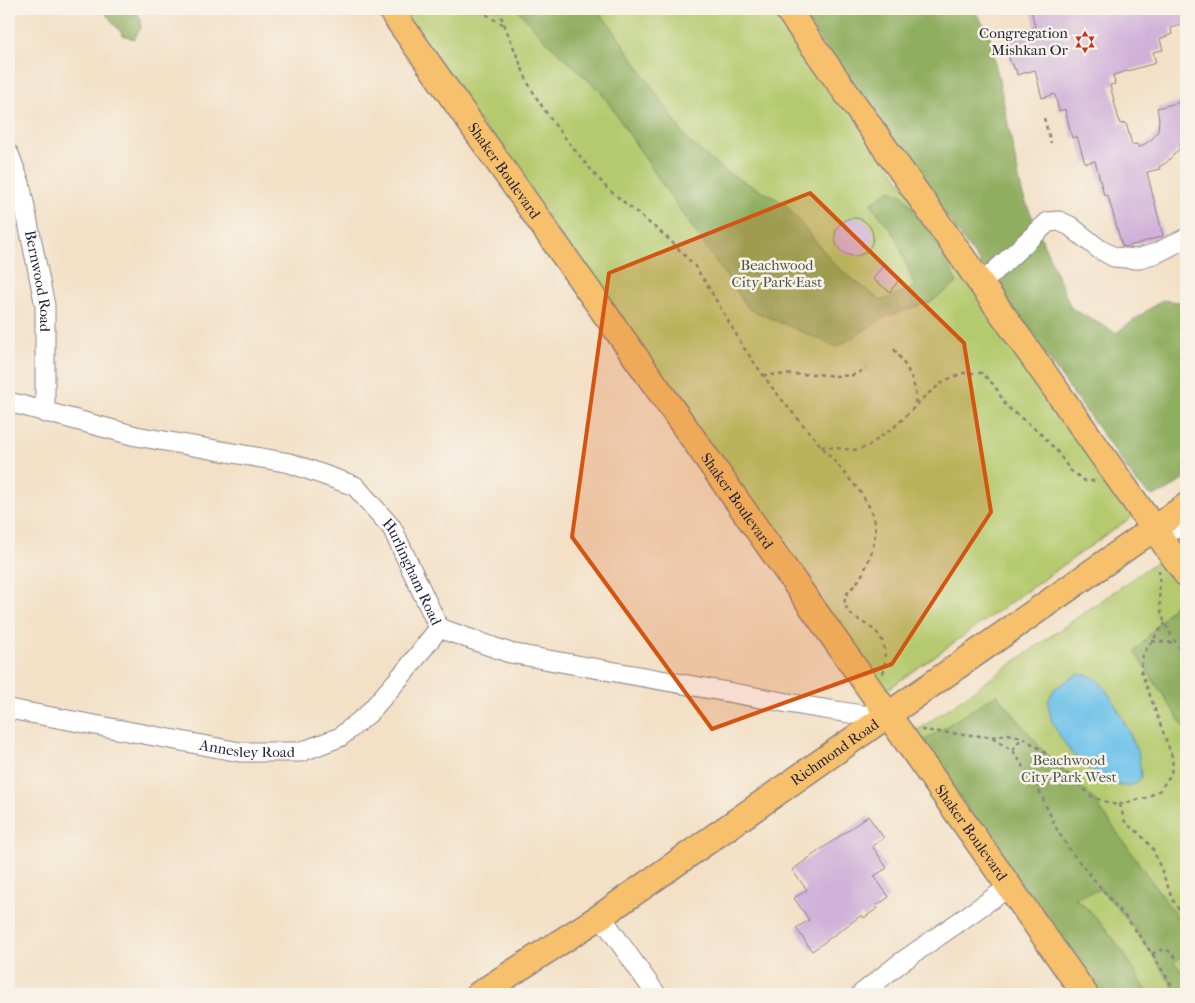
<svg xmlns="http://www.w3.org/2000/svg" width="1195" height="1003" font-family="'IM FELL French Canon',serif">
<style>
.green{fill:#b5ca6e;stroke:#6c7654}
.forest{fill:#90ae61;stroke:#59684e}
.water{fill:#6ec2ea;stroke:#487292}
.building{fill:#d1b1d9}
.lines{fill:none;stroke-linecap:round;stroke-linejoin:round}
.minor-casing{stroke:#8a8180;stroke-width:21}
.major-casing{stroke:#8a8180;stroke-width:28}
.path{stroke:#8a8180;stroke-width:2.5;stroke-dasharray:4 4;stroke-linecap:butt}
.minor{stroke:#fff;stroke-width:19}
.major{stroke:#f7c06c;stroke-width:25}
.marked{fill:#d45411;fill-opacity:0.2;stroke:#d45411;stroke-width:4;stroke-linejoin:round}
.labels{text-anchor:middle;dominant-baseline:central;stroke-width:5;stroke-linejoin:round;paint-order:stroke}
.poi-label{font-size:15px;fill:#22223b;stroke:#f7f3e8;text-anchor:end}
.street-label{font-size:15px;fill:#22223b;stroke:#f7f3e8}
.park-label{font-size:15px;fill:#4e544a;stroke:#f7f3e8}
</style>
<rect width="100%" height="100%" fill="#f7f3e8"/>
<filter id="ink" filterUnits="userSpaceOnUse"><feTurbulence type="fractalNoise" baseFrequency=".02" numOctaves="2"/><feDisplacementMap in="SourceGraphic" scale="10" xChannelSelector="R" yChannelSelector="G"/><feConvolveMatrix kernelMatrix="1 2 1 2 8 2 1 2 1" color-interpolation-filters="sRGB"/></filter>
<filter id="wash" filterUnits="userSpaceOnUse"><feTurbulence type="fractalNoise" baseFrequency=".0096" numOctaves="4" result="noise"/><feDisplacementMap in="SourceGraphic" scale="20" xChannelSelector="R" yChannelSelector="G"/><feGaussianBlur stdDeviation="1.12" result="paint"/><feColorMatrix in="noise" values="0 0 0 0 0 0 0 0 0 0 0 0 0 0 0 0 0 1.4 0 .05"/><feComposite in="paint" operator="in"/></filter>
<g filter="url(#wash)">
<rect width="100%" height="100%" fill="#f3e0c6"/>
<path class="green" d="M400,9h381l352,507 -242,171 -7,4z
M1165,557l21,17v420h-101l-180,-255 254,-179z"/>
<path class="forest" d="M102,9h33l5,9 1,10 -7,11 -11,-4z
M517,9h78l16,17 77,115 38,31 58,31 52,63 45,35 34,-14 -19,-50 -25,-33 18,-14 13,4 41,59 14,30 -27,19 -43,14 -50,31 -88,-38 -84,-121 -64,-96 -58,-54z
M798,9h175l16,23 33,161 49,115 45,25 46,-33 24,3v174l-19,14 -14,5 -8,-5 -7,-7z
M1184,593l2,2v135l-51,-78z
M997,694l46,57 49,46 92,130 2,4v32l-5,-6 -7,5 7,9 5,-4v27h-30l19,-4 -23,-36 -21,-30 -30,-35 -27,9c33,24 54,62 75,96h-50l-177,-252z"/>
<path class="water" d="M1078,674c7,1 12,1 18,5 14,10 38,61 43,78 1,7 1,13 2,20l-6,7 -8,3 -9,-3 -26,-13 -17,-14 -14,-19 -10,-18 -3,-18 6,-13z"/>
<g id="blocks">
<path class="building" d="M1031,9h151l4,15 -15,4 1,6 -12,5 3,11 -10,2 3,11 -43,12 2,9 -5,1 10,39 6,-1 6,22 5,-1 2,4 13,-9 6,-8 1,-12 -2,-11 24,-6 2,5 3,-1v28l-7,13 1,1 -14,15 -7,4 1,2 -13,3 16,64 -37,11 -4,-1 -14,-50 -4,-1 -9,-34 -10,2 -8,-27 -5,2 -7,-29 -6,2 -4,-17 -13,4 -7,-28 -18,5 -1,-6h-2l-1,-5h-2l-5,-17h3l-3,-5 2,-2 -1,-4 28,-9z
M835 237a19 19 0 1 1 38 0a19 19 0 1 1-38 0Z
M883,265l17,13 -10,14 -17,-13z
M868,816l16,22 -12,8 15,22 -13,8 15,21 -13,9 2,2 -14,10 -2,-3 -50,36 -16,-23 13,-8 -15,-22 13,-8 -15,-20z"/>
</g>
</g>
<g filter="url(#ink)">
<use href="#blocks" fill-opacity="0" stroke="#8a8180" stroke-width="1"/>
<g class="lines">
<g class="minor-casing">
<g id="minor">
<path id="s1" d="M9,154l11,29 25,123v107"/>
<path d="M981,284l67,-62 11,-1 11,5 29,23 15,8 22,2 21,-6 29,-15"/>
<path id="s2" d="M9,402l127,34 154,27 65,23 37,42 47,100 71,25 295,53 57,9h26"/>
<path d="M1154,529l13,-1 19,1"/>
<path id="s3" d="M9,709l231,43h61l39,-15 28,-23 40,-46 31,-40"/>
<path d="M601,916l55,78"/>
<path d="M861,994l39,-31 109,-76"/>
</g>
</g>
<g class="major-casing">
<g id="major">
<path id="s4" d="M390,9l695,985"/>
<path d="M787,9l399,565"/>
<path id="s5" d="M479,994l122,-78 585,-410"/>
</g>
</g>
<path class="path" d="M480,9l11,9 12,6
M498,9l30,74 11,19 16,23 31,39 21,24 63,52 24,25 12,18 38,65 27,38 16,20 71,83c7,10 15,22 17,34 2,18 -7,44 -17,58 -5,7 -15,13 -13,22 2,14 21,19 30,28 12,10 11,29 8,43
M1044,118l7,25
M894,349c13,19 24,33 21,57
M763,375l52,-1 22,2 16,-1 13,-6
M821,446l32,4 14,-3 31,-23 27,-28 21,-16 17,-7h19l13,13 11,20 34,27 17,18 13,19 15,11h11
M1159,570c1,13 -1,28 2,41 4,17 15,32 25,46
M1152,641l24,2
M921,730l70,7 22,14 25,37 19,42 14,22 60,72 22,31 24,39
M992,737l16,-3 14,3 21,14 49,46 24,8 30,-7 14,-8 11,-16 2,-15 -32,-88 2,-17 22,-31
M1013,750l9,-13
M1120,804l4,16 4,5 11,8 14,16 21,53 7,10 5,3
M1152,954c14,-8 15,-5 25,5"/>
<use href="#minor" class="minor"/>
<use href="#major" class="major"/>
</g>
</g>
<path class="marked" d="M810,193l154,150 27,169 -99,152 -180,65 -140,-192 37,-264z"/>
<defs>
<g id="synagogue-bare" transform="scale(1.725)"><path d="M0-6.5L5.6 3.2H-5.6ZM0 6.5L5.6-3.2H-5.6Z" fill="#c8321e" stroke="#f7f3e8" stroke-width="2.5" paint-order="stroke"/></g>
</defs>
<g fill-rule="evenodd">
<use href="#synagogue-bare" x="1085" y="42"/>
</g>
<g class="labels">
<g class="poi-label">
<text x="1068" y="33">Congregation<tspan x="1068" dy="17">Mishkan Or</tspan></text>
</g>
<g class="street-label">
<text stroke="none"><textPath href="#s4" startOffset="198">Shaker Boulevard</textPath></text>
<text stroke="none"><textPath href="#s1" startOffset="131">Bernwood Road</textPath></text>
<text stroke="none"><textPath href="#s4" startOffset="602">Shaker Boulevard</textPath></text>
<text stroke="none"><textPath href="#s2" startOffset="461">Hurlingham Road</textPath></text>
<text stroke="none"><textPath href="#s3" startOffset="242">Annesley Road</textPath></text>
<text stroke="none"><textPath href="#s5" startOffset="430">Richmond Road</textPath></text>
<text stroke="none"><textPath href="#s4" startOffset="1008">Shaker Boulevard</textPath></text>
</g>
<g class="park-label">
<text x="777" y="265">Beachwood<tspan x="777" dy="17">City Park East</tspan></text>
<text x="1069" y="760">Beachwood<tspan x="1069" dy="17">City Park West</tspan></text>
</g>
</g>
<rect width="1195" height="1003" fill="none" stroke="#f7f3e8" stroke-width="30"/>
</svg>
